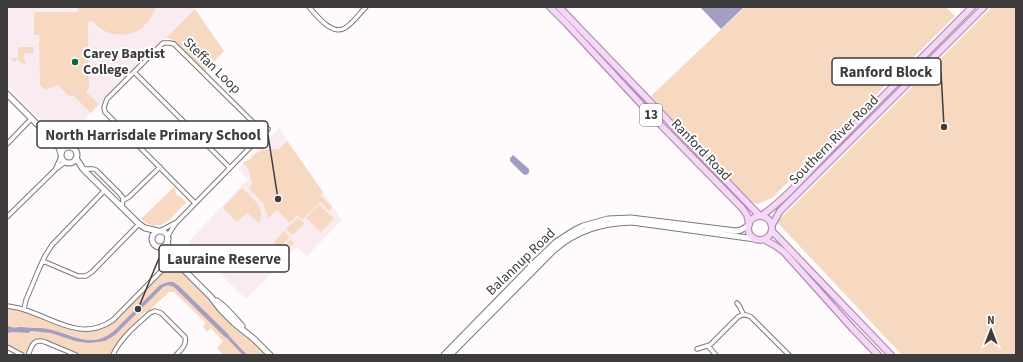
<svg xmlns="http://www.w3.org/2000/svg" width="1023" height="362" font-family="'Source Sans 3',sans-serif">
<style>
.built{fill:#f9ebf0}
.green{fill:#f7d8c0}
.water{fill:#a49ec0}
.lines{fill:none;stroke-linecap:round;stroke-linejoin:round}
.street-casing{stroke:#7d7879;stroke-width:5.5}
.secondary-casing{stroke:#7d7879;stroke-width:7}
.primary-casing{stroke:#b18fb3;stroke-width:8}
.street{stroke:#fff;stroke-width:3.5}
.secondary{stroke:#fff;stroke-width:5}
.primary{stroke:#f5d7f8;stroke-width:5.5}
.poi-dot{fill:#0d6639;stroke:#fff;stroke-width:1.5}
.labels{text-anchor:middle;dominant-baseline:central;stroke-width:4;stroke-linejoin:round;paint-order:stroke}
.shield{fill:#fff;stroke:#787677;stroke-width:1}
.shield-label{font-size:13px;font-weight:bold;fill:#3e3c3d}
.poi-label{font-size:14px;font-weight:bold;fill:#3e3c3d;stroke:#fff;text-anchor:start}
.street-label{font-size:14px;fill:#3e3c3d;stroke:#fff}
.leader{fill:none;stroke:#3e3c3d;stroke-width:1.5}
.callout-dot{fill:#3e3c3d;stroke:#fff;stroke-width:1.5}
.callout{fill:#fff;stroke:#3e3c3d;stroke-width:1.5}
.callout-label{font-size:15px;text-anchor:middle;font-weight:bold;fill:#3e3c3d}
</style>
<rect width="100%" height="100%" fill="#fffafb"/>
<path class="built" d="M7,7h187l1,2 -129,129 -13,-6 -46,-47z
M279,128l63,92 -35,36 -10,-9 -51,52 -58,-57 60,-63 -10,-10z"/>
<path class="green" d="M78,7h78c-3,8 -8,15 -14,21 -14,11 -39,8 -49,-7l-5,1 1,65 -3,5 13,12 -8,9 -18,-18 -3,2 -12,-12 -13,5 -5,-5 -1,-43 1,-3 -1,-4h-5v-21l2,-2h42z
M745,7h201l9,9 -183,182 -14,6 -8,-2 -99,-106z
M992,7h24v348h-114l-125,-133z
M195,9l29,42 -19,20 -32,-31 -7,-2z
M18,47h16v6h-9l-1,4 1,5h1l-2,3 -7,-6 -3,3 -3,-4h7z
M287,141l36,51 -3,3 12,12 -3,4 -9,-9 -17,17h-1l-5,-4 -7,8 -13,-13 -8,8c-4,-5 -3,-10 -6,-15 -4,-5 -10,-10 -14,-14l2,-2 1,-3 -4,-16 -5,-5 3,-2h3l6,-7 8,-4 16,-1z
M174,187l1,1 1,6 7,5 3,4c-15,14 -25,33 -45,16z
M242,188c10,10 25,20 17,35l-12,-10 -10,9 -14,-14z
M319,204l7,7 -1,1 1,1 1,-1 7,6 -13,14 -7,-6 1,-2 -1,-1 -2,1 -6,-6z
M298,218l6,5v1l-10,10 -3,1 -5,-6z
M284,231l6,6 -11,11 -4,-4v-3z
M290,240h1l3,3 -9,10 -4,-4z
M173,264l4,2 89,89h-43l-6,-7 6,-7 -12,-13 -4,4 -4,-5 3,-4 -32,-31h-5l-22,21 -2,-1 -6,6v3l-3,1 -6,5v3l-14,15 -6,10h-28l-38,-16c-14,-3 -12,7 -19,14h-3l-15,-8v-37l28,7 40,16 11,1 11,-2 15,-8 55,-55z"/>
<path class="water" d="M700,7h44l-23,22z
M513,155l16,14v3l-1,2 -3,1 -2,-1 -13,-13v-3z
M168,282h5l6,4 50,49v1l18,19h-4l-2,-2 -14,-15 -2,-1 -51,-50 -6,-2 -5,2 -48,48 -10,6 -17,2 -13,-2 -24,-8 -20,-2 -3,2 -15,-1 -6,1v-8c5,4 9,2 15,2 6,1 13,1 19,1 27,2 48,25 74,2l45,-45z"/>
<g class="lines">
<g class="street-casing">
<path id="street" d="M309,7c8,9 23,29 36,21 8,-5 14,-14 21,-21
M134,72l96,96
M7,144l25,-26
M56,168l5,-11
M83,169h10l3,1 24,24 3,4 -1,10
M124,200l5,-3 31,-30
M195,203l-90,-91 -1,-5 3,-8 56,-56h7l4,1 90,89
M7,217l49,-48 9,-7
M160,231l15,-8
M167,239l3,-7 6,-9 92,-94
M43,261l35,15h8l6,-4 47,-48
M737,303l3,4 3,7
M7,306c6,1 13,2 18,4 30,9 57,32 88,10l60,-61
M24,309l2,-9 13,-31 6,-13 7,-11 53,-55
M708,346l8,9
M7,347l15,8
M697,349l13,-4 28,-28c4,-3 8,-3 13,0l38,38
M28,355c4,-9 5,-17 17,-13l31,13
M113,355c7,-17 24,-30 37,-42l5,-2 6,2 24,24c2,8 -4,13 -9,18"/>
</g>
<g class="secondary-casing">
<path id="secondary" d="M7,94l46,46 6,8 2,6
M61 155a8 8 0 1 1 16 0a8 8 0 1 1-16 0Z
M76,158l7,11 56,55 6,4 13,3
M152 239a8 8 0 1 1 16 0a8 8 0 1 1-16 0Z
M167,241l3,12 3,6 38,38 10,13 13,13 20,16 16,16
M217,301c10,7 17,16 25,25
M444,355l92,-94 20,-19 17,-11 10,-5 25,-7 23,-1 105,13 5,-1 8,-5
M450,355l104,-105c23,-20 48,-27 78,-28l123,17"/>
</g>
<g class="primary-casing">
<path id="primary" d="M550,7l16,16 88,95 88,90 5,7 2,9
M559,7l201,209
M748 228a12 12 0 1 1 24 0a12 12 0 1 1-24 0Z
M761,216c27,-19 49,-46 72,-69 46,-47 93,-93 139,-140
M772,225l8,-14 204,-204
M772,231l119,124
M765,240l11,6 8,6 69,77 25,26"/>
</g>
<use href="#street" class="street"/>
<use href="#secondary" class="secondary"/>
<use href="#primary" class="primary"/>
</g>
<circle class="poi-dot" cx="75" cy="62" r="4"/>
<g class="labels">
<rect class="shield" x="640" y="104" width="22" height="22" rx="3"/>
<g class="shield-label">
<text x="651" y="115">13</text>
</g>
<g class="poi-label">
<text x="83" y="54">Carey Baptist<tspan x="83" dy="16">College</tspan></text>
</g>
<g class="street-label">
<text transform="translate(212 66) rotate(44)">Steffan Loop</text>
<text transform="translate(834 140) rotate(-45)">Southern River Road</text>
<text transform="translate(701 150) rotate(46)">Ranford Road</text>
<text transform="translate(521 262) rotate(-44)">Balannup Road</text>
</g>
</g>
<path class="leader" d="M944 127L941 72M278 199L268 135M138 309L159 258"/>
<g class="callout-dot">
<circle cx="944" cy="127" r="4"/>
<circle cx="278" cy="199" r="4"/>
<circle cx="138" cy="309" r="4"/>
</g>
<g class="callout">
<rect x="832" y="58" width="109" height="27" rx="4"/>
<rect x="37" y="121" width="231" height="27" rx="4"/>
<rect x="159" y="245" width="130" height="27" rx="4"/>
</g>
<g class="callout-label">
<text x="886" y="77">Ranford Block</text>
<text x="153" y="140">North Harrisdale Primary School</text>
<text x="224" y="264">Lauraine Reserve</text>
</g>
<rect width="1023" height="362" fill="none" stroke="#3e3c3d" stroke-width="16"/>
<g transform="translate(991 330)" stroke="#ffffff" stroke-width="3" paint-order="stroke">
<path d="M0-3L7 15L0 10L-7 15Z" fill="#3e3c3d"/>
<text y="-6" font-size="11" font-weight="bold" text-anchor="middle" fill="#3e3c3d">N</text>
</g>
</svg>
